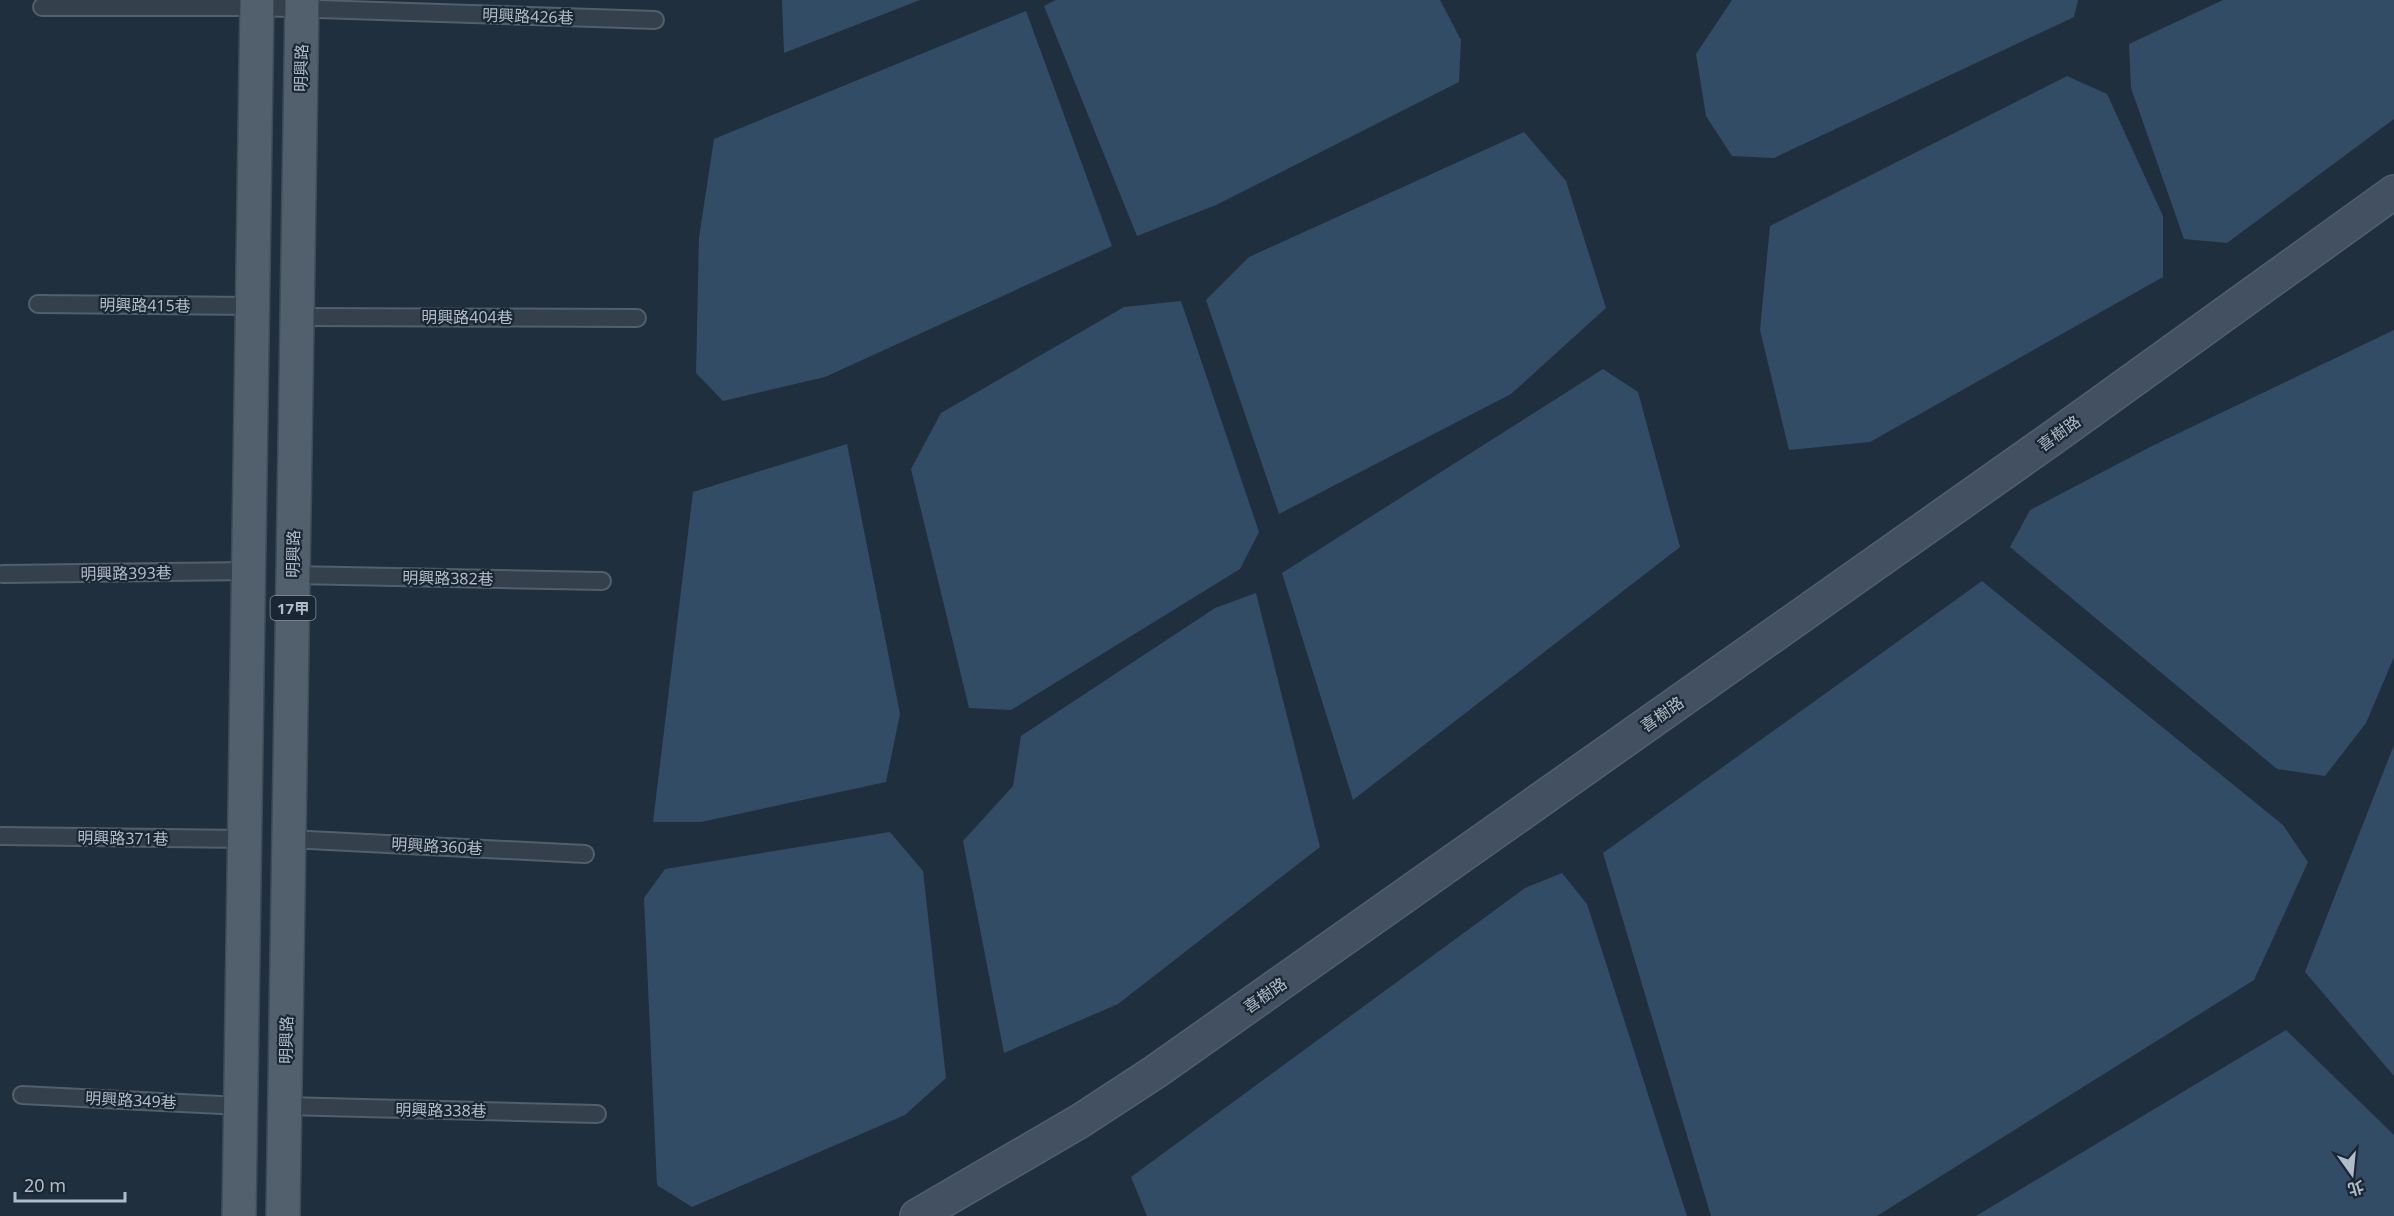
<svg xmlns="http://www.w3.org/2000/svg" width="2394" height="1216" font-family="'Noto Sans','Noto Sans TC',sans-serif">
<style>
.water{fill:#324c66}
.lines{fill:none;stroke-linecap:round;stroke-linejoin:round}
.lane-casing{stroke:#535f6b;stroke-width:20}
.secondary-casing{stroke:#535f6b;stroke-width:36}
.primary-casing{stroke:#3e4a56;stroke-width:36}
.lane{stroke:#34414d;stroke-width:16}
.secondary{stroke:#425061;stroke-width:33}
.primary{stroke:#52606d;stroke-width:33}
.labels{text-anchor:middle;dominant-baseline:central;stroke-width:4.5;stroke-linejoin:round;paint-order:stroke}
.shield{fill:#1a2632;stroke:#838f9c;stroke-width:1.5}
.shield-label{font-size:15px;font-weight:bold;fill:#b0bcc9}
.street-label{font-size:16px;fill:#b0bcc9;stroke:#1a2632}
</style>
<rect width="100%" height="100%" fill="#202f3d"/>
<path class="water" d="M782,0h138l-136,53z
M1056,0h384l21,40 -2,42 -243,123 -79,31 -93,-230z
M1732,0h346l-4,17 -300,141 -42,-2 -26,-40 -10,-62z
M2223,0h171v119l-167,124 -43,-4 -53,-151 -2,-44z
M1026,11l86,235 -287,131 -102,24 -27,-28 3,-135 15,-99z
M2067,76l40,18 56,122v61l-293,165 -81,8 -29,-120 10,-104z
M1524,132l42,49 40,127 -95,86 -232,120 -73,-214 43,-43z
M1181,301l78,231 -19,37 -229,141 -42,-2 -58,-239 30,-56 183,-106z
M2394,330v327l-28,66 -41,53 -48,-7 -267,-222 20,-37 122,-64z
M1603,369l35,23 42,155 -327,253 -71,-227z
M847,444l53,270 -14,68 -185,40h-48l40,-330z
M1982,581l301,244 25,37 -54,118 -377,236h-166l-108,-363z
M1256,593l64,254 -202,157 -114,49 -41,-212 50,-55 8,-50 194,-128z
M2394,745v331l-89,-104z
M890,832l33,39 23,207 -41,37 -213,92 -35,-22 -13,-287 21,-29z
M1562,873l25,31 100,312h-540l-16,-39 394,-289z
M2286,1030l108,105v81h-418z"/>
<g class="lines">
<g class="lane-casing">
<path id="lane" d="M42,7h215l398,13
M38,304l215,2
M297,317l340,1
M3,574l246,-3
M293,575l309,6
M2,836l243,3
M289,839l296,15
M22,1095l219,11
M285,1106l312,8"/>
</g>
<g class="secondary-casing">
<path id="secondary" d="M917,1216l163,-95 75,-49 899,-635 340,-245"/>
</g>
<g class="primary-casing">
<path id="primary" d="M239,1216l18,-1216
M283,1216l19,-1216"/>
</g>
<use href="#lane" class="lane"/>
<use href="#secondary" class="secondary"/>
<use href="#primary" class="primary"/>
</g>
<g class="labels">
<rect class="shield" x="270.5" y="596" width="45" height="24" rx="4.5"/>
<g class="shield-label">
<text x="293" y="608">17甲</text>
</g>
<g class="street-label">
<text transform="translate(528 16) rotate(2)">明興路426巷</text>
<text transform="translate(301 68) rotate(-89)">明興路</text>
<text transform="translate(145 305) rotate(1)">明興路415巷</text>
<text x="467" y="317">明興路404巷</text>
<text transform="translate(2059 433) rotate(-36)">喜樹路</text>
<text transform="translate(293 554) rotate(-89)">明興路</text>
<text transform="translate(126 573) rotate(-1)">明興路393巷</text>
<text transform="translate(448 578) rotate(1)">明興路382巷</text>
<text transform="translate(1662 714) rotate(-35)">喜樹路</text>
<text transform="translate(123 838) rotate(1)">明興路371巷</text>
<text transform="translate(437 846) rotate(3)">明興路360巷</text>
<text transform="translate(1265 995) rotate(-35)">喜樹路</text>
<text transform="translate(286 1040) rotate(-89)">明興路</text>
<text transform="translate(131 1100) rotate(3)">明興路349巷</text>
<text transform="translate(441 1110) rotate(1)">明興路338巷</text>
</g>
</g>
<g transform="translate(2352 1174) rotate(165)" stroke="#1a2632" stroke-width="4.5" paint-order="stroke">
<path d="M0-4.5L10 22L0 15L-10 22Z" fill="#b0bcc9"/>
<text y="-9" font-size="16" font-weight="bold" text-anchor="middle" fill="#b0bcc9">北</text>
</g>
<path d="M15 1192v9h110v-9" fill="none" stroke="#b0bcc9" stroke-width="3"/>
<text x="24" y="1192" font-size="18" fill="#b0bcc9" stroke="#1a2632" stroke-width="4.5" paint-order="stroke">20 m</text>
</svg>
